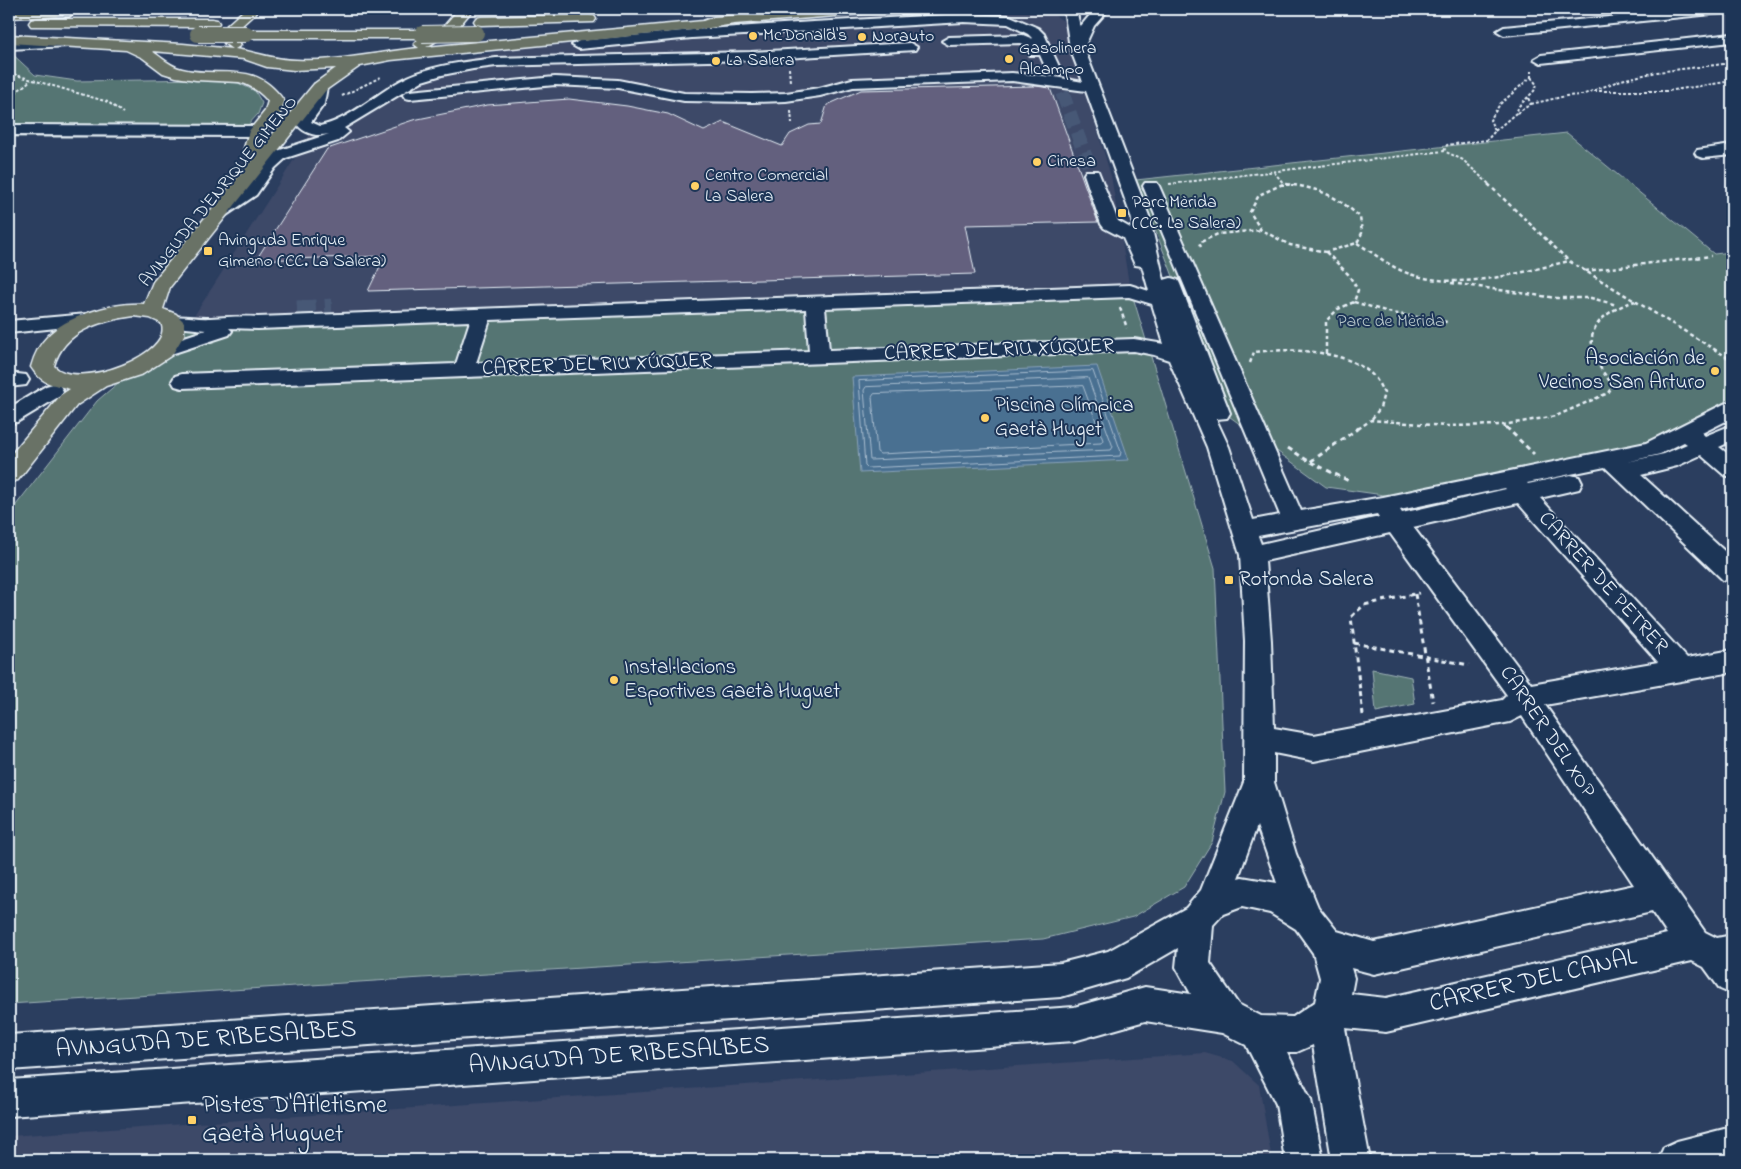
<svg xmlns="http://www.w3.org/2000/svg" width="1741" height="1169" font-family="'Indie Flower',sans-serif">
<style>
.built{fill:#3c4868}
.green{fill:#557473;stroke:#9eb2b6}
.water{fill:#496f91;stroke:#89a3ba}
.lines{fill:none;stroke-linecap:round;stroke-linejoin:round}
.shore{stroke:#a8bdcf;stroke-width:1}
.building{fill:#64607e;stroke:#e8f1f8}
.minor-tunnel-far1{stroke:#475976;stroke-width:14;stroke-dasharray:14 7;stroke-linecap:butt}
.minor-tunnel{stroke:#475976;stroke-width:19;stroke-dasharray:19 9;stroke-linecap:butt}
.minor-casing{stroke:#e8f1f8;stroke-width:4}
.major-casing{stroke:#e8f1f8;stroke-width:3}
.path-far2{stroke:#e8f1f8;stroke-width:2;stroke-dasharray:3 2;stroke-linecap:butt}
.path-far1{stroke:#e8f1f8;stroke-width:2.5;stroke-dasharray:4 3;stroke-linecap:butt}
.path{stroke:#e8f1f8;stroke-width:3;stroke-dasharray:5 4;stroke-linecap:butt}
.minor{fill:#1d3557;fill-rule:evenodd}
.major{fill:#697266;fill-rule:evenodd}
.major-bridge-casing{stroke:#e8f1f8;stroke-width:18;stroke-linecap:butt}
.major-bridge{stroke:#697266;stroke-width:16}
.poi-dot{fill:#ffd166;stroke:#1d3557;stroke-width:2}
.labels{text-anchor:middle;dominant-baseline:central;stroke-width:4;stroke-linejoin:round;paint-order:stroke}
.far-poi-label{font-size:18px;fill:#e8f1f8;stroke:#1d3557;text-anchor:start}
.far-street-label{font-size:18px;fill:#e8f1f8;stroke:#1d3557}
.far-park-label{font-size:18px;fill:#b5c5c9;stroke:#1d3557}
.street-label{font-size:21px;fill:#e8f1f8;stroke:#1d3557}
.poi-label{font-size:21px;fill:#e8f1f8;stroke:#1d3557;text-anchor:start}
.near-street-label{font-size:25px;fill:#e8f1f8;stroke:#1d3557}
.near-poi-label{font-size:25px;fill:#e8f1f8;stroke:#1d3557;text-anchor:start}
</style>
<rect width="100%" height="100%" fill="#2b3e5f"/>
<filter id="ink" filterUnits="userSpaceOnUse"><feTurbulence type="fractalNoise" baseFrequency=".02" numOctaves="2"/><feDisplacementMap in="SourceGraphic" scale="10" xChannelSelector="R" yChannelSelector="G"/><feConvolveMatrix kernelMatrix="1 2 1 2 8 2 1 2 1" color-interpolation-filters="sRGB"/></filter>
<g filter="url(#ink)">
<path class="built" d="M949,9h96l20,13 46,154 18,108 -937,35 119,-186 74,-41 57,-27 78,-19z
M1205,1053l28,8 26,24 13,75h-1263v-24z"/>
<path class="green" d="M9,51l26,24 42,6 134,-2 27,4 17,8 7,12 -4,11 -21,23h-228z
M1567,133l147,121 18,-2v146l-94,48 -247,50 -65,-9 -100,-73 -90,-234z
M1129,284l86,284 10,224 -13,50 -28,45 -51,30 -90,22 -1034,65v-490l88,-113 95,-82z
M1372,669l39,8 4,27 -39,8z"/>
<path class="water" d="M1097,366l32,94 -269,13 -8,-96z"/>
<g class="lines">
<path class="shore" d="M1093,371l28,81 -1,4 -253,12 -2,-2 -6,-85z
M1088,378l25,69 -2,3 -241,10 -6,-70 2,-3z
M1083,386l20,54 -2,3 -221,11 -3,-2 -5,-55 2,-3z"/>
</g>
<path class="building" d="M1036,86l14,2 48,134 -133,3 10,49 -607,17 17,-35 -129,4 71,-111 86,-29 74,-15 82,-6 58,7 41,8 36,17 19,-9 59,24 8,-12 19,-9 12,-1 6,-19 34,-15z"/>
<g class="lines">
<path class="minor-tunnel-far1" d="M1055,73l37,101"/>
<path class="minor-tunnel" d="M297,310l35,-2"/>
<g class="minor-casing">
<path id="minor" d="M9,9h62l4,3 -6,4h-60z
M1064,9h12l4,18 15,-18h14l-15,17 -10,22 65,168 15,64 7,-2 7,2 2,4 50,129 -3,5 -11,1 13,28 24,73 27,-5 -137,-329 2,-3h12l2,3 142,325 82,-14 263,-54 78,-39 8,-2v16l-30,15 3,3 27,-11v16l-13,6 13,10v20l-8,-2 -23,-20 -24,11 -36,9 91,83v24l-9,-2 -118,-113 -78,16 1,1 43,-9 8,2 3,6 -3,6 -39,9 147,160 45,-8v22l-187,33 160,227 12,6 15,-3v59l-12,-5 -16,-22 -12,-6 -306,71 -41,-4 25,132h-38l-19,-115 -16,7h-10l24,48 12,60h-38l-9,-56 -30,-59 -24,-12 -77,-12 -71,20 -1065,75v-36l1065,-73 71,-20 46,7 -15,-27 2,-19 -52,30 -65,19 -1052,73v-35l1052,-72 47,-12 78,-43 15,-18 43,-108 1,-141 -5,-86 -33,-108 -38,-87 -15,-5 -20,-4 -952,37 -7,-2 -3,-5 3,-5 7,-2 274,-10 14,-43 -212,8 -29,-1 3,3 -3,4 -58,19 -7,2 -7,-2 -3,-4 3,-4 49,-16 -40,-4 -3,-4 3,-4c15,-4 29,1 44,0 17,-1 31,-2 48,-1l872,-32 19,6 -7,-25 -7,-1 -12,-27 -19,-10 -3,-4 -17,-50 2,-3h12l20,50 16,9 -3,-14 -45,-125 -74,-10 -159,6 -33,9 -34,5 -34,1 -68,-1 -66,-13 -63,-3 -145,14 -5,-1 -2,-3 2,-3 5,-1 145,-14 63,3 66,13 68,1 34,-1 33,-5 33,-9 160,-6 42,4 -6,-4 -8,-18h-10l-5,-10 -4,-2 -72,2 -7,-4 7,-4 74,-2 10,4 -5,-5 -20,-10 -44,-2 -272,16 -113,11 -7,-4 7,-4 113,-11 121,-8 151,-8 46,2 28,12 6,6 18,39 -7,4 28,5 -13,-34zM1129,297l23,7 12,40 -30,-5 -305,11 -4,-42zM806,309l3,42 -333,12 14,-43zM1684,442l3,2 -23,10 -37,8 33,-8zM1505,488l1,1 -104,24 -2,-3zM1518,503l140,159 -127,22 -118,-157zM1377,514l2,3 -118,27 -3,-8zM1390,533l117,162 -5,5 -188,35 -40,-7 -3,-87 -6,-80zM1522,716l112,169 -260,57 -37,-11 -19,-24 -22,-53 -22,-72v-29l40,8 196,-39zM1257,826l20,57 -35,-6 -4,1zM1242,907l28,6 26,16 17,24 7,25 -5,24 -22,15 -32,-1 -23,-12 -28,-41 3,-38 10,-11zM1652,912l15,22 -281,64 -35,-4 3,-16 -3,-10 23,6z
M1692,9h40v3l-228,23 -7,-4 7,-4z
M1732,34v8l-191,21 -7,-4 7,-4z
M64,39l7,4 -2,3 -60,3v-8z
M910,43l7,4 -2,3 -164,10 -255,6 -23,3 -31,6 -20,6 -78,47 5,4 -11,9 -52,17 -11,10 -19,27 -31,21h-12l-3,-4 34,-25 19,-25 11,-10 55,-18c-14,3 -25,0 -34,-12l15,-19 5,-19h10l2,3 -3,17 -13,18 9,4c27,-5 55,-31 80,-45 29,-16 64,-19 96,-23l255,-6z
M9,125l248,1 5,2 3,3 -3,3 -5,2 -248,-1z
M1732,145v10l-29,3 -6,-2 -2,-3 2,-3z
M87,314l7,2 3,4 -3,4 -85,9v-12z
M9,373l17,2 3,5 -3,5 -17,2z
M53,384l7,2 3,5 -3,5 -43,26 -8,2v-16l37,-22z
M1732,1127v33h-74l6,-13 13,-6z"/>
</g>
<g class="major-casing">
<path id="major" d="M60,9l3,3 -7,4 -47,2v-8z
M245,9h15l-21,19v6l7,-4h176l7,4 16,-9 11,-13 -1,-3h14l1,4 -15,18 -29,16 277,-26 11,-4 107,-8h60l-7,4 -140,11 -31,5 -312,31 -31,6 -34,24 -156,197 -7,22 13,5 8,8v13l-12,20 -29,19 -37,12 -29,19 -59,75 -9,3v-26l52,-62 9,-6c-19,-5 -28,-5 -39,-22 3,-11 8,-22 16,-30 20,-22 68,-35 97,-33l9,-22 101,-125 -8,-1 -3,-4 6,-21 16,-20 3,-10c-9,-10 -17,-16 -29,-19l-43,-2 -20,-3 -13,-4 -20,-15 -17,-8 -117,-7v-8l174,9 49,5 -8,-6 1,-16zM239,34l7,4h174l-6,6 5,4c-42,4 -82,14 -123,12 -22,0 -40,-8 -61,-11l6,-4 -3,-4zM152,51l92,8 23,8 27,3 42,-2 -22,16 -52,63 3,-15 16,-20 3,-11c-30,-43 -62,-22 -102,-32 -12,-3 -20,-11 -30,-18zM134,316l16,2 11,5c15,30 -84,69 -107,43 10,-36 46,-45 80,-50z
M589,15l5,1 2,3 -2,3 -113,3 -5,-1 -2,-3 2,-3 5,-1z
M36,19h176l5,1 2,3 -2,3 -5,1 -181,-1 -2,-3 2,-3z"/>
</g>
<path class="path-far2" d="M789,68l1,14
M9,73l99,29 15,11
M1594,91h74l64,-10
M342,96l39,-19
M1531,104l35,-8 16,-1 39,-15 36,-8 75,-9
M791,111l1,12
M1517,113l14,-9 -3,-6
M15,114l-6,-16 22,-18
M1495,131l21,-18 3,-7 15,-15 3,-6 -6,-8
M1444,151l3,-6 40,-5 8,-9 -5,-11 10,-16 31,-27v-6
M1274,172l10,12
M1169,184l275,-33 19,9 27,25
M1281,185h15"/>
<path class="path-far1" d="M1283,184l-24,11 -9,17 11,18 29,15 36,7
M1286,184c33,4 49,11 74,33l2,16 -5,10 -31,9
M1488,184l81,77
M1357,243c17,10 34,25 53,31 52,17 108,-1 159,-13l163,99
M1201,247l-2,-4 19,-9 43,-4
M1326,252l22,22 10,16 -4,12 -16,7 -12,12v33
M1585,271l126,-15
M1451,283l105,15h35l26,7
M1354,302l38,11 55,9
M1120,308l7,20
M1250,363l4,-11c35,-4 98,-3 122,27 3,4 5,10 8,14l-4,15 -9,12
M1504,426l3,3
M1358,429l13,-9 74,6 58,-1 53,-9 52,-23 5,-8c-33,-39 -29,-67 22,-84"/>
<path class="path" d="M1506,427l28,27
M1288,448l22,14 50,-35
M1311,462l40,20
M1415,594l18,108
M1354,643l115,22
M1363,715l-12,-98 13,-12 55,-12"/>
<use href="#minor" class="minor"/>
<use href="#major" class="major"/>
<g class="major-bridge-casing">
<path id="major-bridge" d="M198,34h48
M422,34l54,-1"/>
</g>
<use href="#major-bridge" class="major-bridge"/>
</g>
</g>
<g class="poi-dot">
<circle cx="753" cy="36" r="5"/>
<circle cx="862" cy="37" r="5"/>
<circle cx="1009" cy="59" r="5"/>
<circle cx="716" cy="61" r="5"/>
<circle cx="1037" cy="162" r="5"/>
<circle cx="695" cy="186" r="5"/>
<rect x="1117" y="208" width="10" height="10" rx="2.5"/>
<rect x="203" y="246" width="10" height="10" rx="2.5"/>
<circle cx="1715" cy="371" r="5"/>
<circle cx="985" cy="418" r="5"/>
<rect x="1224" y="575" width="10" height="10" rx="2.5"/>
<circle cx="614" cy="680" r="5"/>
<rect x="187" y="1115" width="10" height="10" rx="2.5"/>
</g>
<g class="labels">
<g class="far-poi-label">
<text x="763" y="36">McDonald's</text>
<text x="872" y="37">Norauto</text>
<text x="1019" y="49">Gasolinera<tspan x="1019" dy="21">Alcampo</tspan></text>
<text x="726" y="61">La Salera</text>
<text x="1047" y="162">Cinesa</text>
<text x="705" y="176">Centro Comercial<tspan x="705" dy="21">La Salera</tspan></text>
<text x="1132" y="203">Parc Mèrida<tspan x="1132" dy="21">(CC. La Salera)</tspan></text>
<text x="218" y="241">Avinguda Enrique<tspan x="218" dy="21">Gimeno (CC. La Salera)</tspan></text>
</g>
<g class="far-street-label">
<text transform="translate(219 192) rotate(-51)">AVINGUDA D'ENRIQUE GIMENO</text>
</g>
<g class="far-park-label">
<text x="1391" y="322">Parc de Mèrida</text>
</g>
<g class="street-label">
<text transform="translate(999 350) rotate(-2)">CARRER DEL RIU XÚQUER</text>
<text transform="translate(597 365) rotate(-2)">CARRER DEL RIU XÚQUER</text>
<text transform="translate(1603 583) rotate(48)">CARRER DE PETRER</text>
<text transform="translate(1547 732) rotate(56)">CARRER DEL XOP</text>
</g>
<g class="poi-label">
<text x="1705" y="359" text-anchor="end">Asociación de<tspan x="1705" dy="24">Vecinos San Arturo</tspan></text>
<text x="995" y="406">Piscina Olímpica<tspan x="995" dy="24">Gaetà Huget</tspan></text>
<text x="1239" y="580">Rotonda Salera</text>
<text x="624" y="668">Instal·lacions<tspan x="624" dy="24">Esportives Gaetà Huguet</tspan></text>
</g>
<g class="near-street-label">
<text transform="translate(1533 981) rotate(-13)">CARRER DEL CANAL</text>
<text transform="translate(206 1040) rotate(-4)">AVINGUDA DE RIBESALBES</text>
<text transform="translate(619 1056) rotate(-4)">AVINGUDA DE RIBESALBES</text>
</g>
<g class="near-poi-label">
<text x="202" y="1106">Pistes D'Atletisme<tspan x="202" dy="29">Gaetà Huguet</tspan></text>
</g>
</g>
<rect width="1741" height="1169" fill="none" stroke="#1d3557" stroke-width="30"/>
<rect x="15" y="15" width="1711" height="1139" fill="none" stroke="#e8f1f8" stroke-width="2" filter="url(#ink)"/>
</svg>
